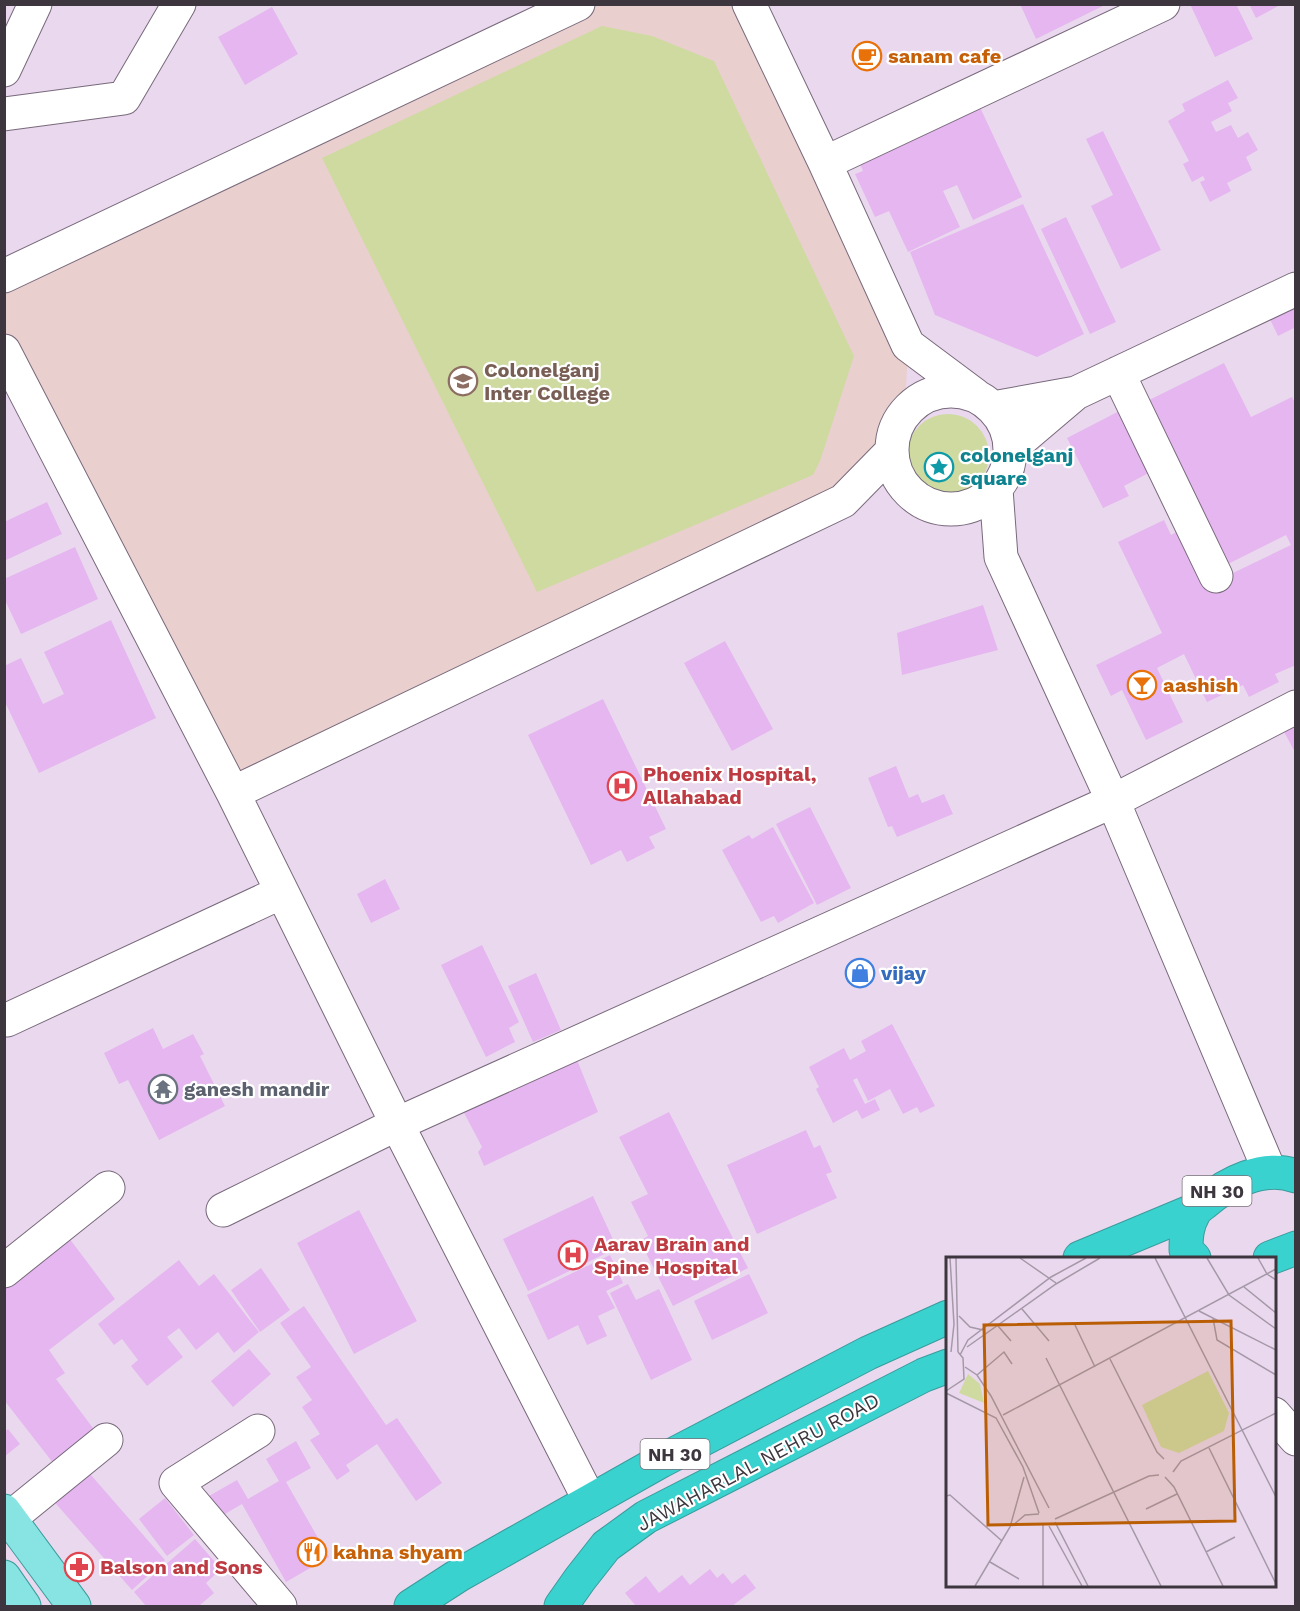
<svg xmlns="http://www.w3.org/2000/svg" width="1300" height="1611" font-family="'Work Sans',sans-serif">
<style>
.education{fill:#e9cfce}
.green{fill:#cfdaa1}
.building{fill:#e5b6ef}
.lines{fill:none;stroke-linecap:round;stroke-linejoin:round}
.minor-casing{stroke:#78697b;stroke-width:35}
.major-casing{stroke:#3a9b9c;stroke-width:35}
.highway-casing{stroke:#3a9b9c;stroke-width:35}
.minor{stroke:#fff;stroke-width:33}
.major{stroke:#88e4e2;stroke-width:33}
.highway{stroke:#39d2cf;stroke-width:33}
.labels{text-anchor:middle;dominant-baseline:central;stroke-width:4.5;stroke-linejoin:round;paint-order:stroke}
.shield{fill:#fff;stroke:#777278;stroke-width:1.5}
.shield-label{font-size:18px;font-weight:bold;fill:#3d363e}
.food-label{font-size:20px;font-weight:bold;fill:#c56008;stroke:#fff;text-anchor:start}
.education-label{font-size:20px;font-weight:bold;fill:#785e54;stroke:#fff;text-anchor:start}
.culture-label{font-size:20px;font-weight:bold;fill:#0d838f;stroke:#fff;text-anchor:start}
.health-label{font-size:20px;font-weight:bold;fill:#be3a42;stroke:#fff;text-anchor:start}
.shop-label{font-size:20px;font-weight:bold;fill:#366cbe;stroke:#fff;text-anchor:start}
.worship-label{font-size:20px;font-weight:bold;fill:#5b616d;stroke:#fff;text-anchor:start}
.street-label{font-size:20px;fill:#3d363e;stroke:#fff}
.inset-road{fill:none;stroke:#a598a8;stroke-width:1.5}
.view{fill:#ba5e06;fill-opacity:0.15;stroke:#ba5e06;stroke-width:3}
.inset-edge{fill:none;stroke:#3d363e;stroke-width:3}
</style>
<rect width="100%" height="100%" fill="#ead9ee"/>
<path class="education" d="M578,5h171l159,340 -3,67 -9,17 -4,11 -49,61 -610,292 -228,-442 -1,-75z"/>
<path class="green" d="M602,26l50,10 62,25 140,295 -34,105 -7,14 -276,117 -215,-434z
M907 455a41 41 0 1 1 82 0a41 41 0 1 1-82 0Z"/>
<path class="building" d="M1020,4h87l-71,35z
M1190,4h46l17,35 -38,18z
M1249,4h33l-26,14z
M272,7l26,47 -53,31 -27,-48z
M1228,80l10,18 -10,5 4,8 -21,11 5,10 15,-7 7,13 10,-6 10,18 -12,7 6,13 -25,13 4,8 -21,11 -10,-20 5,-2 -2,-4 -11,6 -9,-18 6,-3 -21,-40 17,-10 -3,-7z
M978,103l44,94 -49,23 -16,-35 -14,6 17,36 -52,25 -19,-41 -14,6 -20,-43 8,-3 -4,-9z
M1103,131l58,119 -40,19 -30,-63 22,-11 -27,-56z
M1023,204l61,130 -47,23 -102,-42 -25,-63z
M1066,217l50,105 -26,12 -49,-105z
M1296,297v30l-18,9 -12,-25z
M1224,363l27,54 41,-20 4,8v260l-21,9 4,8 -30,15 -6,-12 -36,17 -23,-48 -27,14 26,54 -37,18 -24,-50 -11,6 -15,-31 66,-32 -44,-91 46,-22 7,15 13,-7 26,56 81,-39 -5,-10 -64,32 -79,-164z
M1127,407l31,61 -34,18 5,10 -26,12 -36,-70z
M47,502l15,32 -58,27v-39z
M75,547l23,52 -77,35 -17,-36v-19z
M983,605l15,45 -96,25 -5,-42z
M111,620l45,98 -117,55 -35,-73v-34l17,-8 22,46 21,-10 -20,-42z
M725,641l48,88 -41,22 -48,-88z
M603,699l63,130 -17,8 6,11 -28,14 -6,-12 -30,15 -63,-130z
M1296,721v33l-14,-26z
M896,766l13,32 9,-4 4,9 22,-9 9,20 -56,23 -5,-11 -4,1 -20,-49z
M810,807l41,81 -34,17 -41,-81z
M773,827l41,76 -36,20 -4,-7 -13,6 -39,-72 27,-15 3,4z
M385,879l15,30 -29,14 -14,-29z
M482,945l37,77 -10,6 6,14 -29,15 -45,-92z
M536,973l25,57 -28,12 -25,-56z
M892,1024l43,82 -15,7 -3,-6 -14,7 -13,-25 -22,12 -11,-23 -4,2 12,24 10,-5 5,11 -18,9 -5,-9 -24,13 -17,-34 3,-2 -10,-20 35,-19 6,12 16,-9 -5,-10z
M153,1028l10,21 30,-15 11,20 -4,2 25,50 -66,34 -31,-60 -9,4 -15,-31z
M575,1055l23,57 -114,54 -6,-14 4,-5 -21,-40z
M669,1112l79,156 -75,38 -33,-65 8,-5 -17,-34 17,-8 -29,-57z
M806,1130l8,18 6,-3 12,27 -6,2 11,24 -80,36 -30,-69z
M593,1196l24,52 -89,43 -25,-52z
M359,1210l58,111 -63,33 -57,-111z
M63,1230l52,69 -66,51 16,23 -9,6 43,57 -42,32 -53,-68v-117z
M610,1255l13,28 -17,8 9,17 -17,8 9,20 -20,9 -9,-20 -30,15 -21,-45z
M179,1260l20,26 15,-12 45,58 -25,21 -16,-21 -22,18 -17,-22 -12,9 16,20 -36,29 -16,-20 7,-6 -16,-21 -8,6 -16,-21z
M261,1268l29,42 -30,22 -29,-42z
M749,1274l19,39 -56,27 -18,-39z
M628,1284l8,16 23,-11 33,71 -41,20 -41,-87z
M304,1306l82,119 11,-7 45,65 -26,18 -39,-57 -31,21 4,6 -13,9 -27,-40 10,-6 -18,-27 10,-7 -16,-23 15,-10 -31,-44z
M249,1349l22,25 -38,33 -22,-26z
M8,1429l12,15 -16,13v-25z
M296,1441l15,27 -25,14 43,75 -43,25 -44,-78 -29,17 -11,-21 35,-20 11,19 31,-18 -13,-22z
M84,1467l81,93 -33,30 -82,-93z
M165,1498l29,37 -27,21 -28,-37z
M195,1539l26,30 -15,14 8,10 -15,13h-53l-12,-14z
M710,1569l7,9 6,-5 9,11 13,-10 11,14 -24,18h-96l-11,-13 21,-17 13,17 23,-18 8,10z"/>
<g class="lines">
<g class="minor-casing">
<path id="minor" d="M749,4l76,159 83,182 67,50
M4,70l31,-66
M4,114l120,-16 55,-94
M825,163l338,-159
M4,276l574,-272
M4,351l229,442 164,331 193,377
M1118,373l98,203
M892 450a59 59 0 1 1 118 0a59 59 0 1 1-118 0Z
M993,408l83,-15
M1010,449l66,-56 220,-104
M996,489l5,68 112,244 157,371
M233,793l610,-292 48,-49
M7,1020l275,-128
M223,1210l174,-86 716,-323 183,-94
M4,1271l104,-83
M1274,1414l22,25
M258,1431l-82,52 104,123
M10,1518l96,-78"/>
</g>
<g class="major-casing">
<path id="major" d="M4,1511l70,95
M4,1577l20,29"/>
</g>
<g class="highway-casing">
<path id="highway" d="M1080,1258l115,-48
M1194,1258l-8,-8c0,-14 1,-25 8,-37 2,-4 6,-7 10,-10 23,-20 60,-39 92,-27
M1270,1258l26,-10
M411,1606l48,-31 202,-114 207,-108 80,-36
M561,1606l19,-27 26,-33 40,-29 278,-142 24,-9"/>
</g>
<use href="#minor" class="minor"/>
<use href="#major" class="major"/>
<use href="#highway" class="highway"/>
</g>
<defs>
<g id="cafe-ring" transform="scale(1.5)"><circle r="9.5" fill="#fff" stroke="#e8710a" stroke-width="1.5"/><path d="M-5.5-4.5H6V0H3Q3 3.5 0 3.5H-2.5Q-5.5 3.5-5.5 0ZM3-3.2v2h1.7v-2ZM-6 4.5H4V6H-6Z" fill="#e8710a"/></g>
<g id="school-ring" transform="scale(1.5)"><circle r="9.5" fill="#fff" stroke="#8d6e63" stroke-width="1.5"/><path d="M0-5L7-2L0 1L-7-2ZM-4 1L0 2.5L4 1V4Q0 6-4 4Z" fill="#8d6e63"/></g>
<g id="sight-ring" transform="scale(1.5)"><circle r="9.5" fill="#fff" stroke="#0f9aa8" stroke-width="1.5"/><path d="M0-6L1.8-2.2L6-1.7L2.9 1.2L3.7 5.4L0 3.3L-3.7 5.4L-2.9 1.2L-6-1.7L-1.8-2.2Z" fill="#0f9aa8"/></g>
<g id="bar-ring" transform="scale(1.5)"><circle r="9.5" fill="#fff" stroke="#e8710a" stroke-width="1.5"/><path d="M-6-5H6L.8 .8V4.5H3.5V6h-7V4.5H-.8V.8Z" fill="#e8710a"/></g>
<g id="hospital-ring" transform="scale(1.5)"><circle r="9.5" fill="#fff" stroke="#e0444e" stroke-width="1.5"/><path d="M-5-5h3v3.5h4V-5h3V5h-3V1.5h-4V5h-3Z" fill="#e0444e"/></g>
<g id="shop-ring" transform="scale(1.5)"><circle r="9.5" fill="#fff" stroke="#3f7fe0" stroke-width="1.5"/><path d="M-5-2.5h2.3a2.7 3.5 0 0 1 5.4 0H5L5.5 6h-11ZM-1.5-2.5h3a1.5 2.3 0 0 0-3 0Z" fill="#3f7fe0"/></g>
<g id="temple-ring" transform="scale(1.5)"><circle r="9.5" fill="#fff" stroke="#6b7280" stroke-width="1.5"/><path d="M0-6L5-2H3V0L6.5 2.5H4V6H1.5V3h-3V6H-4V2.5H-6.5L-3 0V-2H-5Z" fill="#6b7280"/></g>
<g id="restaurant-ring" transform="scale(1.5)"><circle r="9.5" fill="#fff" stroke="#e8710a" stroke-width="1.5"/><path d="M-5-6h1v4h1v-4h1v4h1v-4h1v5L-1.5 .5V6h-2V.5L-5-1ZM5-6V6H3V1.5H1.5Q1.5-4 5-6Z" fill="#e8710a"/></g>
<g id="pharmacy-ring" transform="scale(1.5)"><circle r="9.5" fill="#fff" stroke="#e0444e" stroke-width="1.5"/><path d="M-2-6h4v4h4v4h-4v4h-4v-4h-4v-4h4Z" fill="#e0444e"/></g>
</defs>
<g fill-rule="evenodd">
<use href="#cafe-ring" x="867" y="56"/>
<use href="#school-ring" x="463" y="381"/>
<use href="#sight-ring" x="939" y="467"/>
<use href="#bar-ring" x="1142" y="685"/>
<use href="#hospital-ring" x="622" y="786"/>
<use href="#shop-ring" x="860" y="973"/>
<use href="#temple-ring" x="163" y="1089"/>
<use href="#hospital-ring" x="573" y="1255"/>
<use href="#restaurant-ring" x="312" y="1552"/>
<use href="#pharmacy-ring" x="79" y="1567"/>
</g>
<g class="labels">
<g class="shield">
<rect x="1182.5" y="1176" width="69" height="30" rx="4.5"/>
<rect x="640.5" y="1439" width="69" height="30" rx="4.5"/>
</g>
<g class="shield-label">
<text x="1217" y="1191">NH 30</text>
<text x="675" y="1454">NH 30</text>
</g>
<g class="food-label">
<text x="888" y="56">sanam cafe</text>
<text x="1163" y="685">aashish</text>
<text x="333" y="1552">kahna shyam</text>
</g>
<g class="education-label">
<text x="484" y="370">Colonelganj<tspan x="484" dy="23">Inter College</tspan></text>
</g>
<g class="culture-label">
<text x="960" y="455">colonelganj<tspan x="960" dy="23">square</tspan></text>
</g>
<g class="health-label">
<text x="643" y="774">Phoenix Hospital,<tspan x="643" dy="23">Allahabad</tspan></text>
<text x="594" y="1244">Aarav Brain and<tspan x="594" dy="23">Spine Hospital</tspan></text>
<text x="100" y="1567">Balson and Sons</text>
</g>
<g class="shop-label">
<text x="881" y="973">vijay</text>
</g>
<g class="worship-label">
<text x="184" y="1089">ganesh mandir</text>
</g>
<g class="street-label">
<text transform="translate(758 1462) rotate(-28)">JAWAHARLAL NEHRU ROAD</text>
</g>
</g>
<g transform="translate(946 1257)">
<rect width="330" height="330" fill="#ead9ee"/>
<path d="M262,114l21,42 -5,18 -45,22 -18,-6 -19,-42zM22,117l12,10 4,19 -25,-10z" fill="#cfdaa1"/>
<path class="inset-road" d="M4,1l4,66 -3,28M10,1l2,94M74,1l36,25M209,1l121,239M261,1l22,37 47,34M312,1l9,16 9,6M298,30l32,26M76,52l27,32M253,54l77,39M13,59l11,11 13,3M267,61l4,22 59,35M129,68l20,42M52,69l13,15M21,90l89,-63 44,-26M14,98l8,-15 83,-63 35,-19M100,101l115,228M164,102l47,93 7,7M19,110l12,8 14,21 58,112M31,118l27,-23 8,12M0,134l18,-12 -1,-21 -5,-6M0,136l50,25 27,49 16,46M57,158l273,-146M263,191l67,136M227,215l8,-11 95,-48M219,220l9,10 49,99M0,239l4,-1 52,46M200,252l31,-15M109,262l94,-43 10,-1M109,265l33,64M66,269l13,-11 14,-1M103,269l33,60M260,295l29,-15M44,305l29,17M29,329l35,-59 14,-50M97,329v-62"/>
<path class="view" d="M285,64l4,200 -247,4 -4,-200z"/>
<rect width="330" height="330" class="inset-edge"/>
</g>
<rect width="1300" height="1611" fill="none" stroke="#3d363e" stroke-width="12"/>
</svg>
